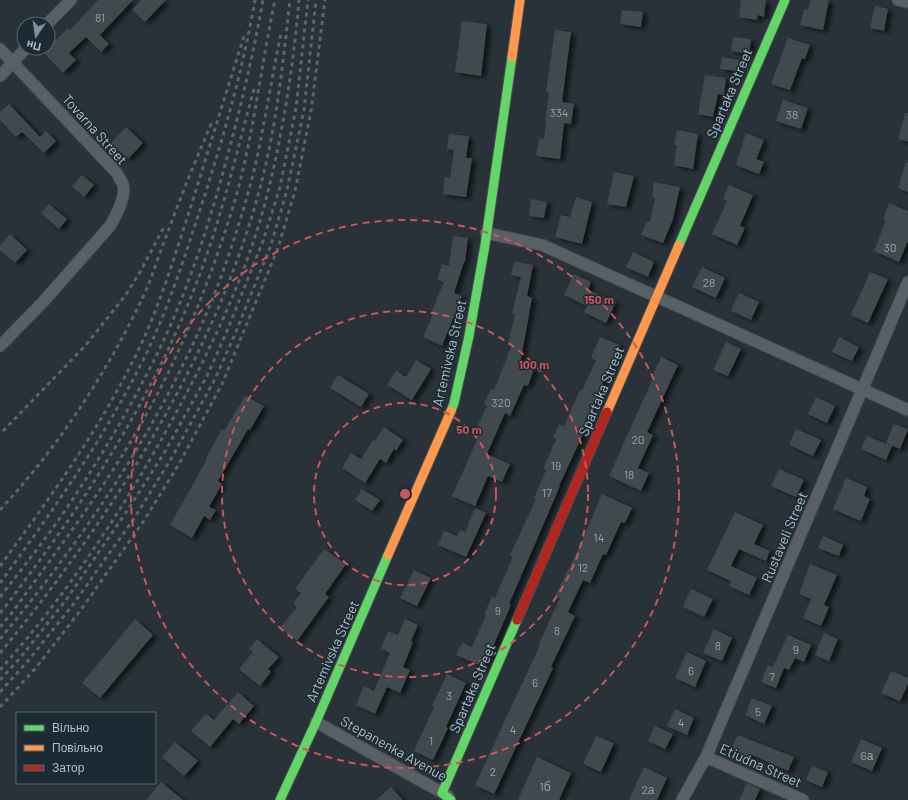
<svg xmlns="http://www.w3.org/2000/svg" width="908" height="800" font-family="Barlow,sans-serif">
<style>
.building{fill:#40494e;filter:url(#shadow)}
.lines{fill:none;stroke-linecap:round;stroke-linejoin:round}
.street-casing{stroke:#474e52;stroke-width:13}
.fast-casing{stroke:#474e52;stroke-width:11}
.slow-casing{stroke:#474e52;stroke-width:11}
.jam-casing{stroke:#474e52;stroke-width:11}
.street{stroke:#586066;stroke-width:11}
.fast{stroke:#63d668;stroke-width:9}
.slow{stroke:#ff974d;stroke-width:9}
.jam{stroke:#b3261e;stroke-width:9}
.rail{stroke:#5c6469;stroke-width:3;stroke-dasharray:4 4;stroke-linecap:butt}
.ring{fill:none;stroke:#cb5559;stroke-width:2;stroke-dasharray:7 5}
.labels{text-anchor:middle;dominant-baseline:central;stroke-width:3;stroke-linejoin:round;paint-order:stroke}
.number-label{font-size:12px;fill:#95a2ab}
.street-label{font-size:14px;fill:#b1bfca;stroke:#1b2a33}
.centre{fill:#cb5559;stroke:#1b2a33;stroke-width:2}
.ring-label{font-size:12px;text-anchor:middle;font-weight:bold;fill:#cb5559;stroke:#1b2a33;stroke-width:3;stroke-linejoin:round;paint-order:stroke}
</style>
<defs>
<filter id="shadow"><feDropShadow dx="4.5" dy="2.5" stdDeviation="2" flood-color="#0009"/></filter>
</defs>
<rect width="100%" height="100%" fill="#283238"/>
<path class="building" d="M98,0h35l-33,35 9,9 -8,8 -15,-15 -17,16 7,7 -13,13 -22,-23 2,-2h5v-5l5,-6 3,3 12,-12 2,2z
M141,0h25l-21,22 -13,-12z
M741,0h25l-2,17 -6,-2 -1,5 -18,-3z
M811,0h18l-6,30 -23,-5 4,-16 4,1z
M875,6l13,3 -4,22 -14,-3z
M622,10l21,2 -2,15 -21,-3z
M462,21l25,3 -6,52 -26,-4z
M555,30l16,2 -9,70 12,2 -3,20 -7,-1 -4,36 -24,-3 3,-18 5,1 2,-19h-1l4,-28h-3z
M733,37l18,2 -2,15 -18,-3z
M788,38l22,7 -5,14 -3,-1 -12,32 -19,-6z
M722,57l17,3 -2,11 -17,-2z
M705,75l21,3 -2,17 -6,-1 -5,23 -15,-3z
M783,100l25,8 -7,21 -25,-8z
M9,104l31,33 6,-6 10,10 -12,12 -22,-21 -6,5 -16,-17v-8z
M905,113h3v29l-10,-3z
M126,127l17,16 -15,16 -17,-16z
M677,130l21,4 -5,35 -19,-4 3,-20h-3z
M746,133l18,7 -8,19 8,3 -5,12 -23,-9z
M449,134l20,2 -3,22h6l-6,39 -23,-3 2,-17 5,1 4,-28 -7,-1z
M906,162l2,1v29l-10,-4z
M614,172l20,4 -8,31 -19,-3z
M82,175l12,10 -10,12 -12,-11z
M654,182l26,5 -7,32 -10,24 -22,-8 6,-14 3,1 5,-24 -3,-1z
M729,185l24,10 -13,31 5,2 -8,17 -25,-11 15,-33 -4,-2z
M576,197l16,5 -10,42 -27,-7 6,-22 9,2z
M531,199l16,3 -3,16 -15,-2z
M889,203l19,8v30l-9,21 -25,-11 12,-31 -3,-1z
M49,204l18,15 -8,10 -18,-16z
M10,234l17,16 -12,13 -15,-13v-5z
M453,236l15,2 -3,24h-1l-10,31 8,3 -20,50 -19,-9 10,-23 -2,-1 13,-31 -7,-2 5,-16 7,2z
M633,252l21,10 -6,15 -22,-10z
M514,261l19,4 -6,31 5,2 -12,66 14,5 -6,17 -4,-1 -14,31 -5,-3 -18,41 23,10 -8,18 -14,-6 -13,30 -23,-10 26,-58 -5,-2 14,-30 -3,-2 7,-15 3,1 18,-45 -4,-1 7,-30 -3,-1 9,-36 -10,-2z
M702,267l23,11 -9,20 -24,-11z
M870,272l18,7 -20,44 -17,-8z
M574,274l17,8 -3,8 28,12 -10,21 -22,-11 3,-6 -23,-11z
M739,293l20,9 -8,18 -20,-9z
M600,337l20,8 -40,88 3,1 -24,52h1l-51,118 2,1 -13,30 -14,32 -28,-12 6,-12 10,4 14,-32 -2,-1 8,-17 3,1 18,-41 -3,-2 26,-56 -2,-1 12,-28 -3,-1 13,-30 -3,-1 6,-14 5,2 16,-36 2,1 14,-31 -5,-2z
M839,337l20,10 -7,14 -20,-9z
M726,342l15,7 -13,27 -15,-6z
M661,357l17,8 -31,67 6,3 -15,33 11,5 -8,18 -32,-15 45,-100 -1,-1z
M416,360l15,9 -19,31 -25,-15 9,-14 10,6z
M338,375l31,19 -8,13 -31,-19z
M245,396l19,10 -14,24 -2,-1 -30,52 4,3 -13,23 7,3 -6,10 -6,-4 -12,22 -22,-13 37,-66 -1,-1 16,-29 2,2z
M816,397l19,9 -8,17 -19,-9z
M894,424l14,5 -8,20 -14,-6z
M384,427l19,13 -7,11 -2,-2 -8,14 -6,-4 -15,24 -23,-15 9,-15 10,6 12,-19 2,1z
M796,429l25,11 -8,16 -24,-11z
M867,436l25,10 -6,14 -25,-11z
M779,469l25,11 -8,17 -25,-11z
M846,478l21,9 -3,9 6,3 -9,22 -28,-12z
M362,489l18,11 -8,11 -17,-11z
M602,494l30,14 -7,15 -4,-1 -15,33 -3,-1 -13,29 -7,-3 -15,32 7,4 -24,51 2,1 -59,126 -19,-9 65,-140 -1,-1 21,-46 -5,-2 22,-44z
M475,508l11,5 -20,44 -28,-12 6,-14 13,5 3,-6 5,2z
M735,512l28,13 -9,19 16,7 -4,10 -27,-12 -8,17 26,12 -8,17 -20,-9 2,-5 -24,-11z
M823,536l20,9 -4,11 -21,-8z
M324,549l22,15 -21,30 4,3 -32,44 -17,-13 17,-21 -4,-3 8,-11 -6,-4z
M810,564l27,11 -13,30 5,2 -8,19 -18,-8 8,-19 -12,-5z
M414,570l17,8 -14,28 -17,-8z
M691,589l22,10 -9,18 -21,-10z
M135,619l18,16 -53,63 -18,-15z
M405,619l13,6 -7,16 2,1 -10,25 7,3 -10,23 -13,-6 -12,27 -19,-9 8,-19 10,5 16,-38 -9,-5 7,-17 10,4z
M714,629l18,9 -10,23 -19,-8z
M824,633l14,6 -9,22 -14,-6z
M788,635l23,10 -7,17 -9,-4 -6,12 -5,-2 -8,20 -15,-6 7,-17 5,2z
M257,639l22,18 -11,12 3,3 -11,14 -21,-17 14,-17 -4,-3z
M687,652l19,9 -11,26 -20,-9z
M891,671l17,7v6l-8,17 -19,-8z
M447,674l19,9 -20,44 2,1 -15,32 -19,-9 20,-44 -2,-1z
M238,692l16,14 -15,18 -6,-5 -23,28 -19,-16 15,-17 8,6z
M752,698l20,8 -8,18 -19,-9z
M675,709l19,9 -7,17 -20,-9z
M655,726l18,8 -8,15 -17,-8z
M738,735l56,22 -6,14 -38,-17 -2,5 -18,-8z
M596,736l18,7 -13,29 -18,-8z
M861,739l21,9 -10,23 -21,-9z
M175,742l23,19 -14,15 -22,-19z
M537,757l34,16 -12,27h-41z
M812,766l16,6 -6,15 -16,-7z
M644,767l23,11 -10,22h-28z
M161,782l22,18h-37z
M747,783l13,6 -5,11h-16z
M391,787l12,13h-27z"/>
<g class="lines">
<g class="street-casing">
<path id="street" d="M898,0l10,2
M47,24l24,-24
M0,49l117,124c1,4 5,8 6,12 3,13 -7,30 -13,41l-67,76 -43,44
M0,76l26,-28
M486,233l56,12 366,165
M316,722l132,74
M706,757l97,43
M682,800l24,-43 202,-475"/>
</g>
<g class="fast-casing">
<path id="fast" d="M679,245l106,-245
M451,411l3,-8 15,-67 16,-91 27,-188
M280,800l36,-78 72,-167
M451,800l-9,-7 75,-173"/>
</g>
<g class="slow-casing">
<path id="slow" d="M512,57l8,-57
M607,412l72,-167
M388,555l63,-144"/>
</g>
<g class="jam-casing">
<path id="jam" d="M517,620l90,-208"/>
</g>
<use href="#street" class="street"/>
<use href="#fast" class="fast"/>
<use href="#slow" class="slow"/>
<use href="#jam" class="jam"/>
<path class="rail" d="M3,431l82,-85 40,-50 15,-24 24,-45
M0,510c58,-63 106,-136 143,-213 10,-22 17,-46 26,-68 13,-36 28,-72 43,-107
M0,566c48,-65 96,-132 133,-205 25,-49 41,-103 58,-155 18,-58 36,-116 54,-173
M0,583c51,-70 101,-140 140,-217 24,-46 40,-95 56,-144 24,-73 46,-147 59,-222
M0,597c20,-26 41,-52 60,-79 32,-47 63,-97 89,-148 34,-65 57,-135 76,-205 15,-55 28,-109 38,-165
M0,613c14,-17 27,-36 40,-53 65,-89 123,-185 161,-289 22,-59 36,-121 53,-182
M0,627l11,-13c53,-73 109,-146 150,-227 29,-57 52,-116 71,-177 21,-68 28,-140 43,-210
M0,639c98,-118 187,-252 234,-400 9,-28 18,-57 24,-86 8,-40 15,-80 23,-120
M0,653c111,-134 217,-299 261,-469 16,-61 22,-122 29,-184
M0,670c64,-72 118,-153 165,-237 40,-72 77,-147 99,-226 18,-68 29,-137 35,-207
M0,680l21,-23 45,-57 61,-89 36,-56 44,-79 20,-45 36,-90 17,-54 16,-79 12,-108
M0,692l27,-30 45,-56 63,-89 36,-58 44,-80 20,-45 36,-89 16,-55 17,-80 12,-110
M0,707l35,-38 45,-58 63,-89 36,-58 43,-80 56,-136 17,-57 16,-80 14,-111"/>
</g>
<g class="ring">
<circle cx="405" cy="494" r="91"/>
<circle cx="405" cy="494" r="183"/>
<circle cx="405" cy="494" r="274"/>
</g>
<g class="labels">
<g class="number-label">
<text x="100" y="17">81</text>
<text x="559" y="112">334</text>
<text x="792" y="114">38</text>
<text x="890" y="247">30</text>
<text x="709" y="282">28</text>
<text x="501" y="402">320</text>
<text x="638" y="439">20</text>
<text x="556" y="465">19</text>
<text x="629" y="474">18</text>
<text x="547" y="492">17</text>
<text x="599" y="537">14</text>
<text x="583" y="567">12</text>
<text x="498" y="610">9</text>
<text x="557" y="630">8</text>
<text x="718" y="645">8</text>
<text x="796" y="649">9</text>
<text x="691" y="670">6</text>
<text x="772" y="676">7</text>
<text x="535" y="682">6</text>
<text x="449" y="695">3</text>
<text x="758" y="711">5</text>
<text x="681" y="722">4</text>
<text x="513" y="729">4</text>
<text x="431" y="740">1</text>
<text x="867" y="755">6а</text>
<text x="493" y="771">2</text>
<text x="545" y="786">1б</text>
<text x="648" y="789">2а</text>
</g>
<g class="street-label">
<text transform="translate(729 93) rotate(-67)">Spartaka Street</text>
<text transform="translate(95 129) rotate(48)">Tovarna Street</text>
<text transform="translate(449 353) rotate(-77)">Artemivska Street</text>
<text transform="translate(601 391) rotate(-67)">Spartaka Street</text>
<text transform="translate(784 537) rotate(-67)">Rustaveli Street</text>
<text transform="translate(332 651) rotate(-66)">Artemivska Street</text>
<text transform="translate(472 688) rotate(-67)">Spartaka Street</text>
<text transform="translate(394 748) rotate(29)">Stepanenka Avenue</text>
<text transform="translate(761 765) rotate(24)">Etiudna Street</text>
</g>
</g>
<circle cx="405" cy="494" r="6" class="centre"/>
<g class="ring-label">
<text x="599" y="304">150 m</text>
<text x="534" y="369">100 m</text>
<text x="469" y="434">50 m</text>
</g>
<rect x="16" y="712" width="140" height="72" fill="#1b2a33" stroke="#57666f"/>
<rect x="24" y="725" width="20" height="6" fill="#63d668" stroke="#57666f"/>
<text x="52" y="732" font-size="12" fill="#b1bfca">Вільно</text>
<rect x="24" y="745" width="20" height="6" fill="#ff974d" stroke="#57666f"/>
<text x="52" y="752" font-size="12" fill="#b1bfca">Повільно</text>
<rect x="24" y="765" width="20" height="6" fill="#b3261e" stroke="#57666f"/>
<text x="52" y="772" font-size="12" fill="#b1bfca">Затор</text>
<g transform="translate(36 36) rotate(193)"><circle r="19" fill="#1b2a33" stroke="#57666f"/>
<path d="M0-3L7 15L0 10L-7 15Z" fill="#818e97"/>
<text y="-6" font-size="11" font-weight="bold" text-anchor="middle" fill="#b1bfca">Пн</text>
</g>
</svg>
